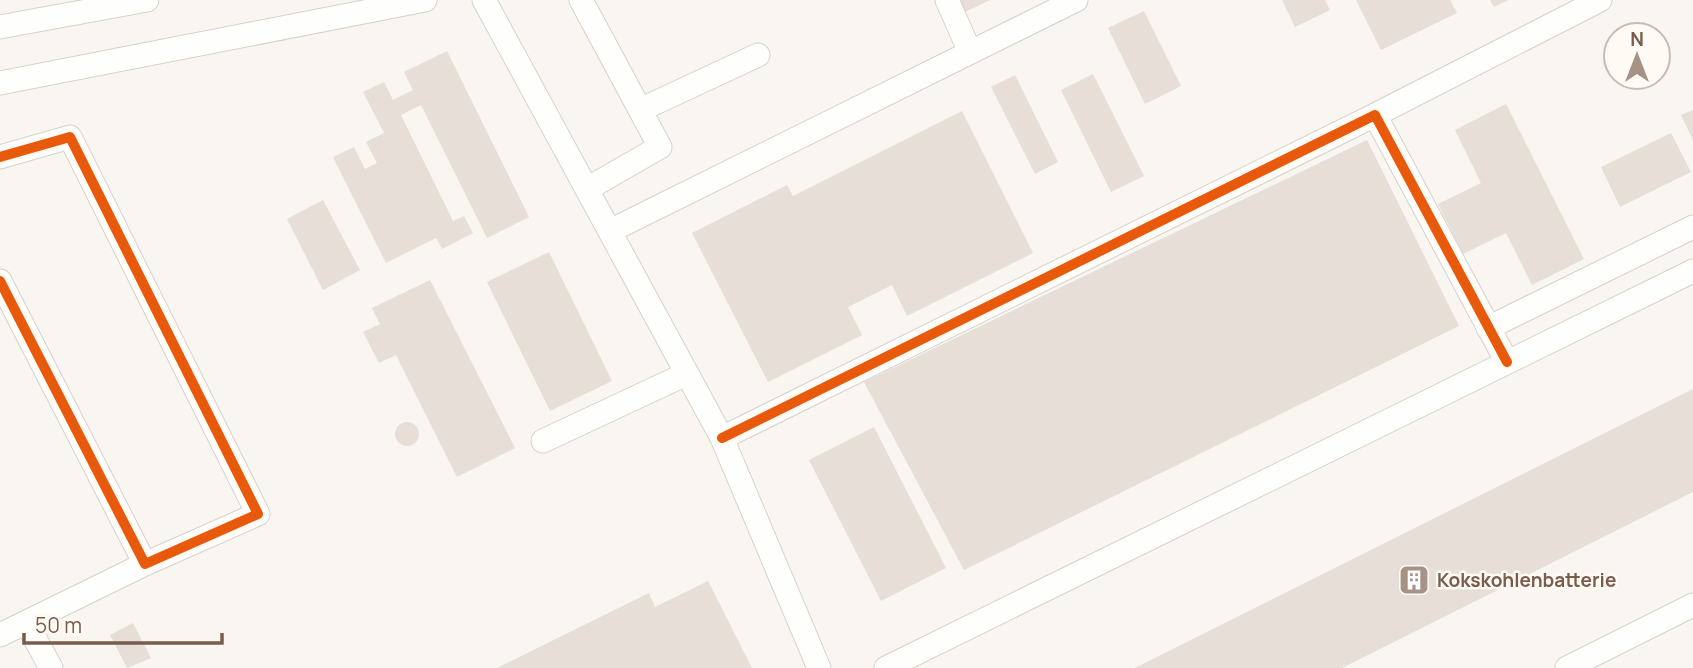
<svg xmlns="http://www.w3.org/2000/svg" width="1693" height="668" font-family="Manrope,sans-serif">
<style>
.building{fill:#e6ded7}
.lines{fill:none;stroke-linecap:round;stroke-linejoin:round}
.street-casing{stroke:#d7d1cb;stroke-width:25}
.street{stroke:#fefefd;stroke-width:23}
.cycleway-casing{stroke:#fffaf3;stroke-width:15}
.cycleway{stroke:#e8590c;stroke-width:10}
.labels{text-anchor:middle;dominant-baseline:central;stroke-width:5;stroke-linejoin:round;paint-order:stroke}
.poi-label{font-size:19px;font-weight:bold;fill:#7a5c4d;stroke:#fffaf3;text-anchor:start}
</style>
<rect width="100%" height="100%" fill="#f9f5f0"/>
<path class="building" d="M957,0h33l-27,13z
M1282,0h43l5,10 -35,17z
M1356,0h94l7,13 -76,37z
M1490,0h18l-14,7z
M1144,11l37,75 -36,18 -37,-76z
M447,51l82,166 -42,21 -66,-133 -20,10 52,106 11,-5 9,17 -31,16 -6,-11 -50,25 -53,-106 21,-10 11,22 12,-6 -11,-21 18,-9 -21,-41 21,-10 9,18 20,-10 -9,-18z
M1093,74l51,102 -33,16 -50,-102z
M1015,75l43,87 -23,12 -44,-87z
M1506,104l78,155 -52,26 -26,-52 -43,21 -25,-50 43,-21 -26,-53z
M1693,110v30l-12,-25z
M962,111l71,142 -126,63 -15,-31 -44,22 14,28 -94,47 -76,-149 95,-48 6,11z
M1671,133l20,39 -71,35 -19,-40z
M1367,140l92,186 -495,244 -100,-188z
M323,200l37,70 -37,20 -36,-71z
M549,252l63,129 -62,30 -63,-129z
M430,280l85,168 -58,29 -61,-122 -17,8 -16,-31 17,-8 -8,-16z
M1693,389v103l-351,176h-207z
M395 434a12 12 0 1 1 24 0a12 12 0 1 1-24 0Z
M874,427l72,141 -65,33 -72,-141z
M708,581l44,87h-255l152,-75 6,14z
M133,623l18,35 -24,10 -17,-33z"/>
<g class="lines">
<g class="street-casing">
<path id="street" d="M484,0l238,438 97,230
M581,0l79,147 -73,42
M947,0l23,52
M0,27l147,-27
M0,83l425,-83
M640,110l118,-55
M1375,115l225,-115
M0,157l70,-20 188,377 -113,50 -145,-283
M610,231l466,-231
M1488,328l205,-101
M722,438l653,-323 132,247
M543,441l143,-67
M26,622l25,46
M0,635l145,-71
M886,668l807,-397
M1567,668l126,-63"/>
</g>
<use href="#street" class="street"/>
<g class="cycleway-casing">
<path id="cycleway" d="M0,157l70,-20 188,377 -113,50 -145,-283
M722,438l653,-323 132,247"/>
</g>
<use href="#cycleway" class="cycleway"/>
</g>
<defs>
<g id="building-square" transform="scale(1.575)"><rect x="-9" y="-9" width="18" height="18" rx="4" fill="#a69286" stroke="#fffaf3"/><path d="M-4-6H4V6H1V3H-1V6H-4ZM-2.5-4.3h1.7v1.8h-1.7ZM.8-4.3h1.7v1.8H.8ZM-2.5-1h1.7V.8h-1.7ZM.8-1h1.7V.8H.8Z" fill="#fff"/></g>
</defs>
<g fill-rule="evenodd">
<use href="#building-square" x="1414" y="580"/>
</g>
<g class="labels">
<g class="poi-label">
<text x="1437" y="580">Kokskohlenbatterie</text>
</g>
</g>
<g transform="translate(1637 56)"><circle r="33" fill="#fffaf3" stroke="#cabbb1" stroke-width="2"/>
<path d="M0-5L12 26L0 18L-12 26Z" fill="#a69286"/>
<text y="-10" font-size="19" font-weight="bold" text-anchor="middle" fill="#7a5c4d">N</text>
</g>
<path d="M24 633v10h198v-10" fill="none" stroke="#7a5c4d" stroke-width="3.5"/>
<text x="35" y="633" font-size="21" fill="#7a5c4d" stroke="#fffaf3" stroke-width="5" paint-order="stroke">50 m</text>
</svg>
